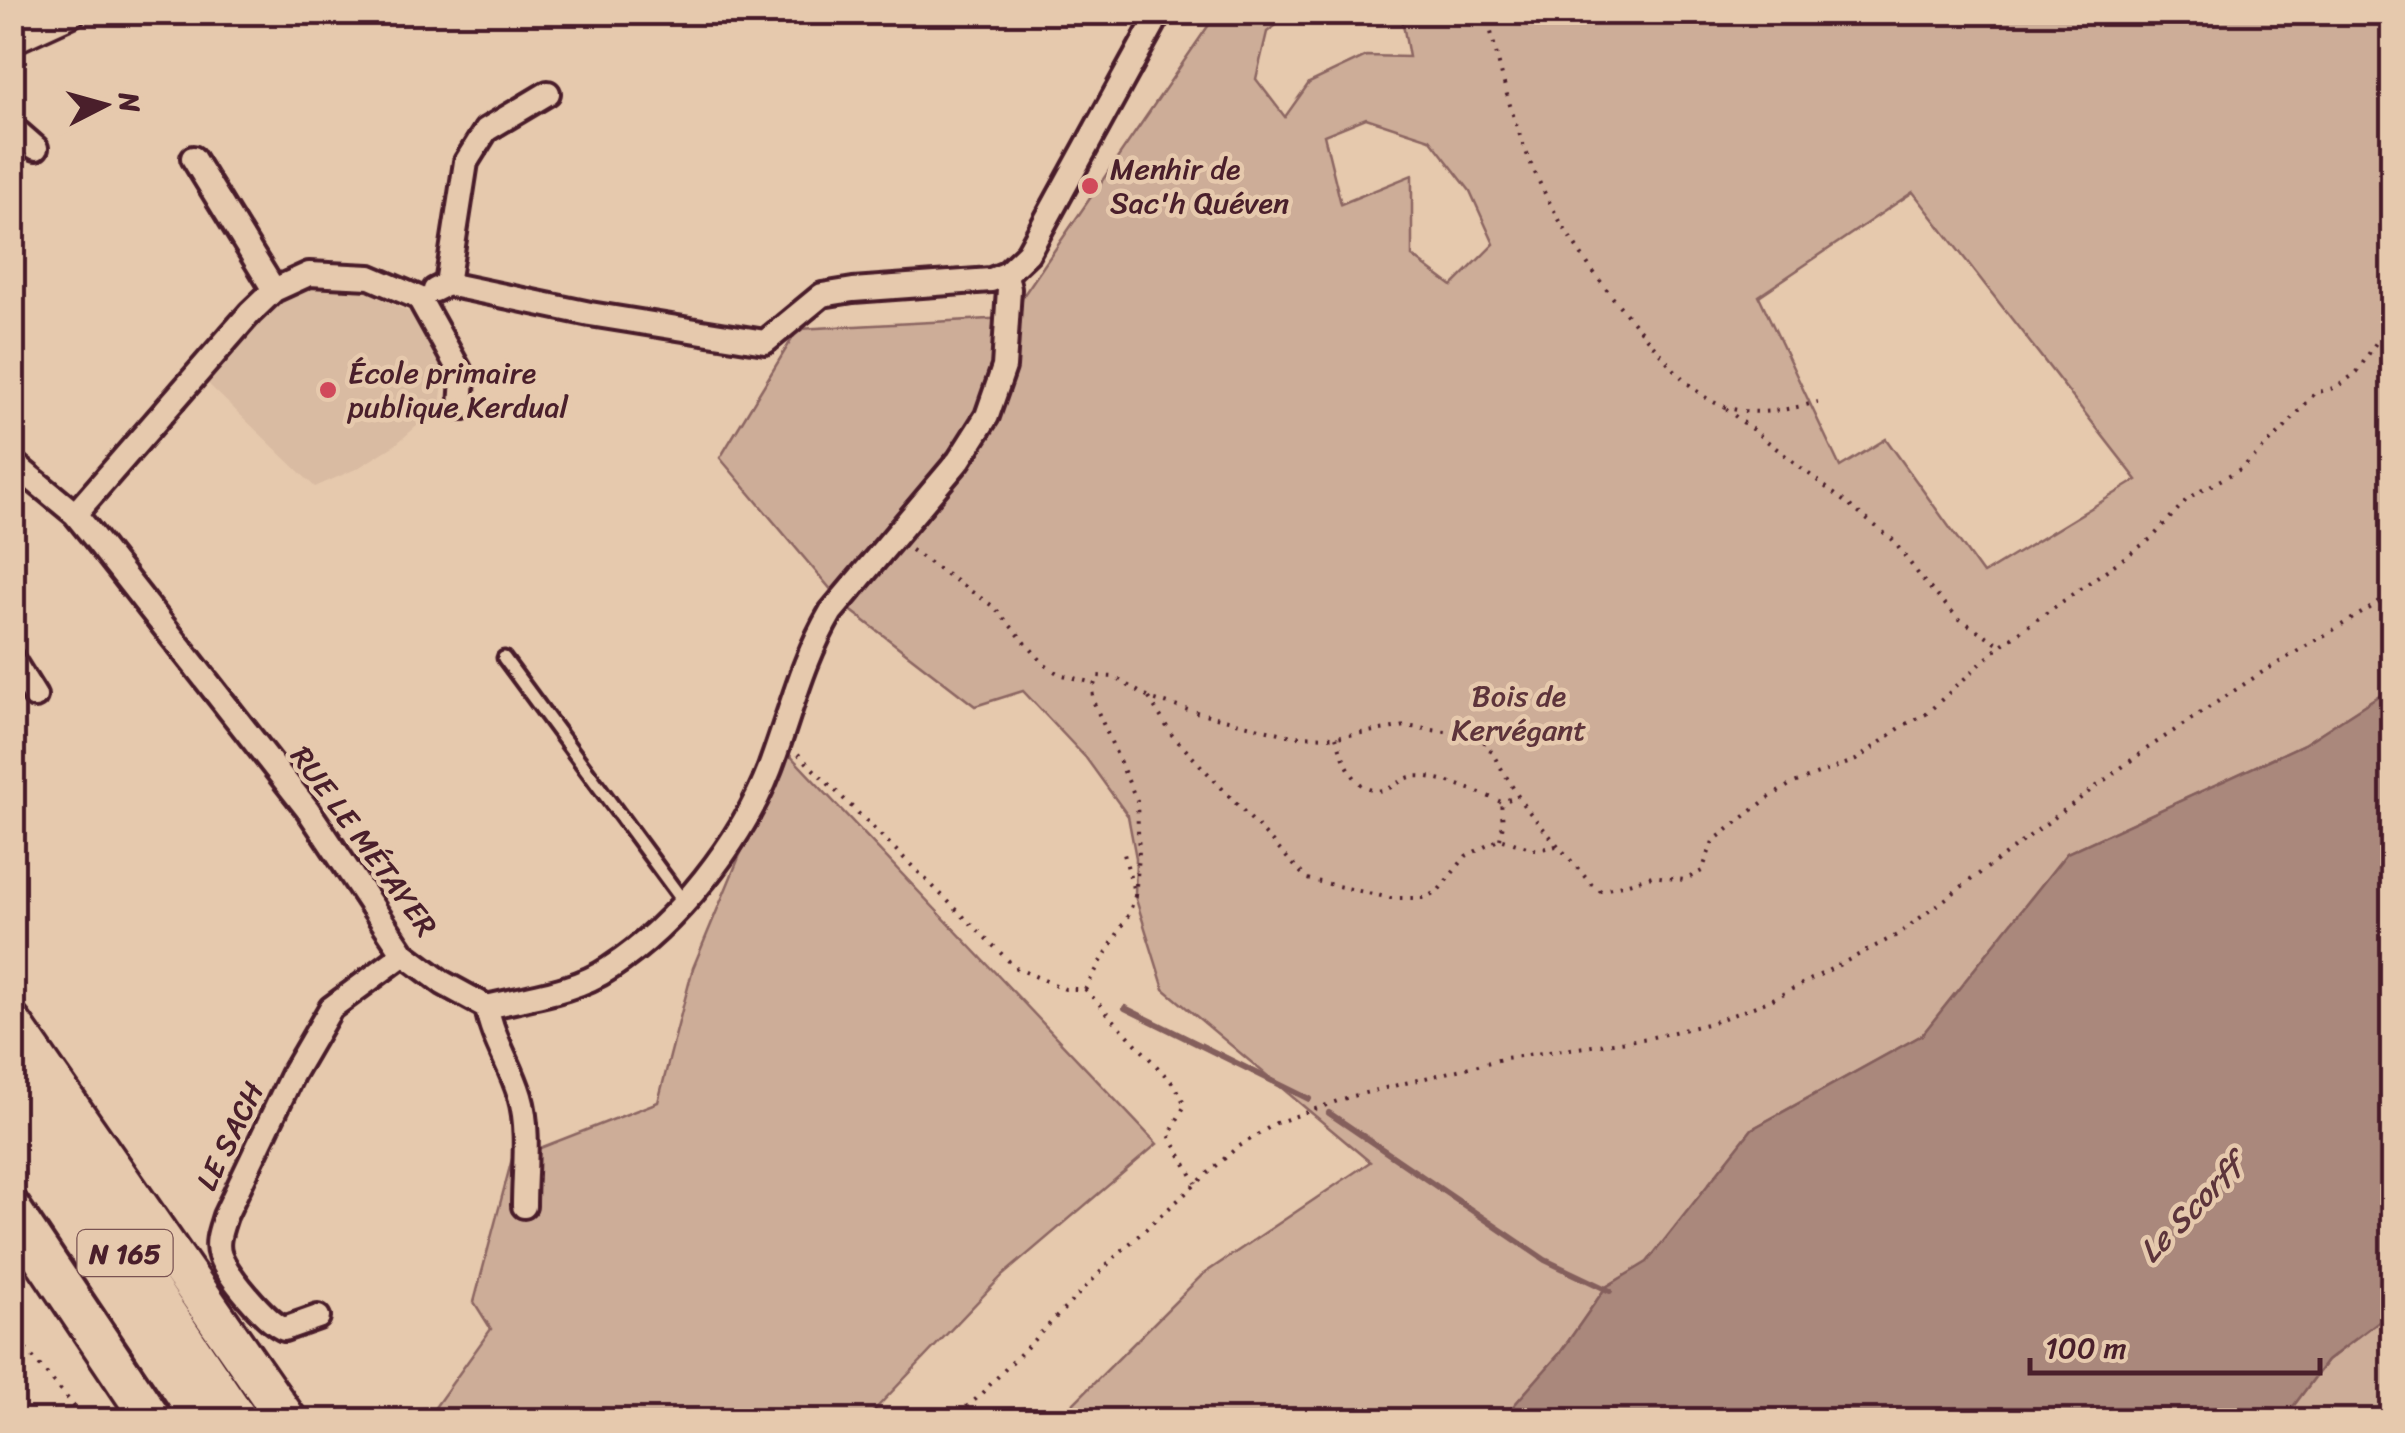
<svg xmlns="http://www.w3.org/2000/svg" width="2405" height="1433" font-family="Sriracha,sans-serif">
<style>
.built{fill:#d9bba2}
.green{fill:#cdad98;stroke:#8c6662;stroke-width:2.5;fill-rule:evenodd}
.water{fill:#aa887c;stroke:#845e5c;stroke-width:2.5}
.lines{fill:none;stroke-linecap:round;stroke-linejoin:round}
.stream{stroke:#845e5c;stroke-width:6}
.service-casing{stroke:#4a1f2b;stroke-width:19}
.minor-casing{stroke:#4a1f2b;stroke-width:30}
.tertiary-casing{stroke:#4a1f2b;stroke-width:35}
.trunk-casing{stroke:#4a1f2b;stroke-width:45}
.path{stroke:#4a1f2b;stroke-width:4;stroke-dasharray:2.5 8;stroke-linecap:butt}
.service{stroke:#e6c9ad;stroke-width:11}
.minor{stroke:#e6c9ad;stroke-width:22}
.tertiary{stroke:#e6c9ad;stroke-width:28}
.trunk{stroke:#e6c9ad;stroke-width:38}
.poi-dot{fill:#d1495b;stroke:#e6c9ad;stroke-width:4}
.labels{text-anchor:middle;dominant-baseline:central;stroke-width:9;stroke-linejoin:round;paint-order:stroke}
.shield{fill:#e6c9ad;stroke:#795252;stroke-width:2.5}
.shield-label{font-size:28px;font-weight:bold;fill:#4a1f2b}
.poi-label{font-size:30px;fill:#4a1f2b;stroke:#e6c9ad;text-anchor:start}
.park-label{font-size:30px;fill:#5e343b;stroke:#e6c9ad}
.street-label{font-size:30px;fill:#4a1f2b;stroke:#e6c9ad}
.water-label{font-size:32px;font-style:italic;fill:#5d343b;stroke:#e6c9ad}
</style>
<rect width="100%" height="100%" fill="#e6c9ad"/>
<filter id="ink" filterUnits="userSpaceOnUse"><feTurbulence type="fractalNoise" baseFrequency=".01" numOctaves="2"/><feDisplacementMap in="SourceGraphic" scale="20" xChannelSelector="R" yChannelSelector="G"/><feConvolveMatrix kernelMatrix="1 2 1 2 8 2 1 2 1" color-interpolation-filters="sRGB"/></filter>
<g filter="url(#ink)">
<path class="built" d="M342,285l19,4 48,23 11,15 24,48 -4,31 -45,39 -37,23 -43,19 -117,-113 63,-61 29,-19 25,-8z"/>
<path class="green" d="M1217,13h75l-25,19 -11,47 29,38 24,-34 57,-27 43,1 -8,-44h991v674l-88,57 -237,109 -145,182 -170,94 -105,134 -41,24 -46,66 -59,67h-444l145,-145 168,-113 -206,-173 -29,-93 1,-38 -8,-42 -42,-58 -63,-67 -48,15 -131,-101 -124,-147 78,-129 210,-11zM1366,118l64,21 40,52 24,53 -42,42 -40,-30v-81l-71,29 -17,-69zM1913,192l224,288 -154,94 -97,-135 -46,28 -81,-171z
M784,749l373,395 -154,131 -138,145h-439l65,-91 -17,-27 38,-143 146,-57 35,-134z
M2392,1311v109h-109l44,-59z"/>
<path class="water" d="M2392,687v624l-65,50 -44,59h-782l59,-67 46,-66 41,-25 105,-133 170,-94 145,-182 237,-109z"/>
<g class="lines">
<path class="stream" d="M1125,1008l184,91
M1329,1113l216,147 65,31"/>
<g class="service-casing">
<path id="service" d="M504,658l179,243"/>
</g>
<g class="minor-casing">
<path id="minor" d="M12,127l24,21
M193,158l81,132
M447,284l143,30 175,28 57,-47 31,-5 138,-10 15,-6
M435,290l12,-6 19,-122 20,-32 62,-37
M12,462l63,52 18,22 215,274 96,144 39,29 44,24c40,-10 88,-15 123,-39 66,-43 132,-127 160,-200 20,-53 32,-107 61,-156l128,-152 28,-44 17,-49 5,-78 -3,-15 22,-21 132,-241
M75,514l175,-201 24,-23 35,-16 61,3 49,21 44,79 -2,31
M12,659l23,37
M487,1007c5,32 24,58 33,89 10,33 4,76 4,110
M318,1317l-34,12c-17,-6 -57,-54 -64,-73 -5,-13 1,-27 5,-40l67,-141 39,-67 73,-54"/>
</g>
<g class="tertiary-casing">
<path id="tertiary" d="M12,39l59,-27"/>
</g>
<g class="trunk-casing">
<path id="trunk" d="M12,1024l275,396
M12,1085l226,335
M12,1136l191,284
M12,1211l140,209"/>
</g>
<path class="path" d="M1486,12c11,43 20,86 35,126 28,79 76,144 131,206 19,22 41,50 68,61 33,13 66,5 98,-3
M1726,409l166,130 33,44 33,35 43,27
M911,550l83,57 51,58 14,9 34,9
M1149,698l23,37 135,144 83,19h34l14,-7 28,-35 34,-17 37,11 19,-4
M1336,737c7,20 19,59 47,53 11,-2 18,-11 28,-13 20,-5 71,16 90,25l15,-5
M798,754l218,214 49,21h20l44,-75 6,-18 -12,-46
M1500,839l3,-15 -2,-22
M1135,896l4,-39 -2,-56 -43,-98 -2,-13 6,-14 16,1 35,21 39,12 104,26 44,1 70,-11 66,10 14,7 38,63 68,79 9,6 51,-15 32,4 18,-9 11,-30 54,-42 24,-15 65,-24 48,-35 22,-11 75,-69 151,-107 36,-40 54,-30 40,-37 33,-38 22,-6 20,-15 24,-37 11,-31
M1085,989l91,98 9,18 -16,30 27,48
M12,1333l74,87
M950,1420l26,-21 142,-145 117,-105 41,-26 73,-26 157,-39 143,-20 62,-15 58,-22 128,-66 248,-185 116,-77 131,-78"/>
<use href="#service" class="service"/>
<use href="#minor" class="minor"/>
<use href="#tertiary" class="tertiary"/>
<use href="#trunk" class="trunk"/>
</g>
</g>
<g class="poi-dot">
<circle cx="1090" cy="186" r="10"/>
<circle cx="328" cy="390" r="10"/>
</g>
<g class="labels">
<rect class="shield" x="77.5" y="1230" width="95" height="46" rx="8"/>
<g class="shield-label">
<text x="125" y="1253">N 165</text>
</g>
<g class="poi-label">
<text x="1110" y="169">Menhir de<tspan x="1110" dy="34">Sac'h Quéven</tspan></text>
<text x="348" y="373">École primaire<tspan x="348" dy="34">publique Kerdual</tspan></text>
</g>
<g class="park-label">
<text x="1519" y="696">Bois de<tspan x="1519" dy="34">Kervégant</tspan></text>
</g>
<g class="street-label">
<text transform="translate(364 841) rotate(54)">RUE LE MÉTAYER</text>
<text transform="translate(230 1136) rotate(-64)">LE SACH</text>
</g>
<g class="water-label">
<text transform="translate(2191 1209) rotate(-46)">Le Scorff</text>
</g>
</g>
<rect width="2405" height="1433" fill="none" stroke="#e6c9ad" stroke-width="50"/>
<rect x="25" y="25" width="2355" height="1383" fill="none" stroke="#4a1f2b" stroke-width="4" filter="url(#ink)"/>
<g transform="translate(105 105) rotate(84)" stroke="#e6c9ad" stroke-width="8" paint-order="stroke">
<path d="M0-8L18 38L0 25L-18 38Z" fill="#4a1f2b"/>
<text y="-15" font-size="28" font-weight="bold" text-anchor="middle" fill="#4a1f2b">N</text>
</g>
<path d="M2030 1358v15h290v-15" fill="none" stroke="#4a1f2b" stroke-width="5"/>
<text x="2045" y="1358" font-size="30" fill="#4a1f2b" stroke="#e6c9ad" stroke-width="8" paint-order="stroke">100 m</text>
</svg>
